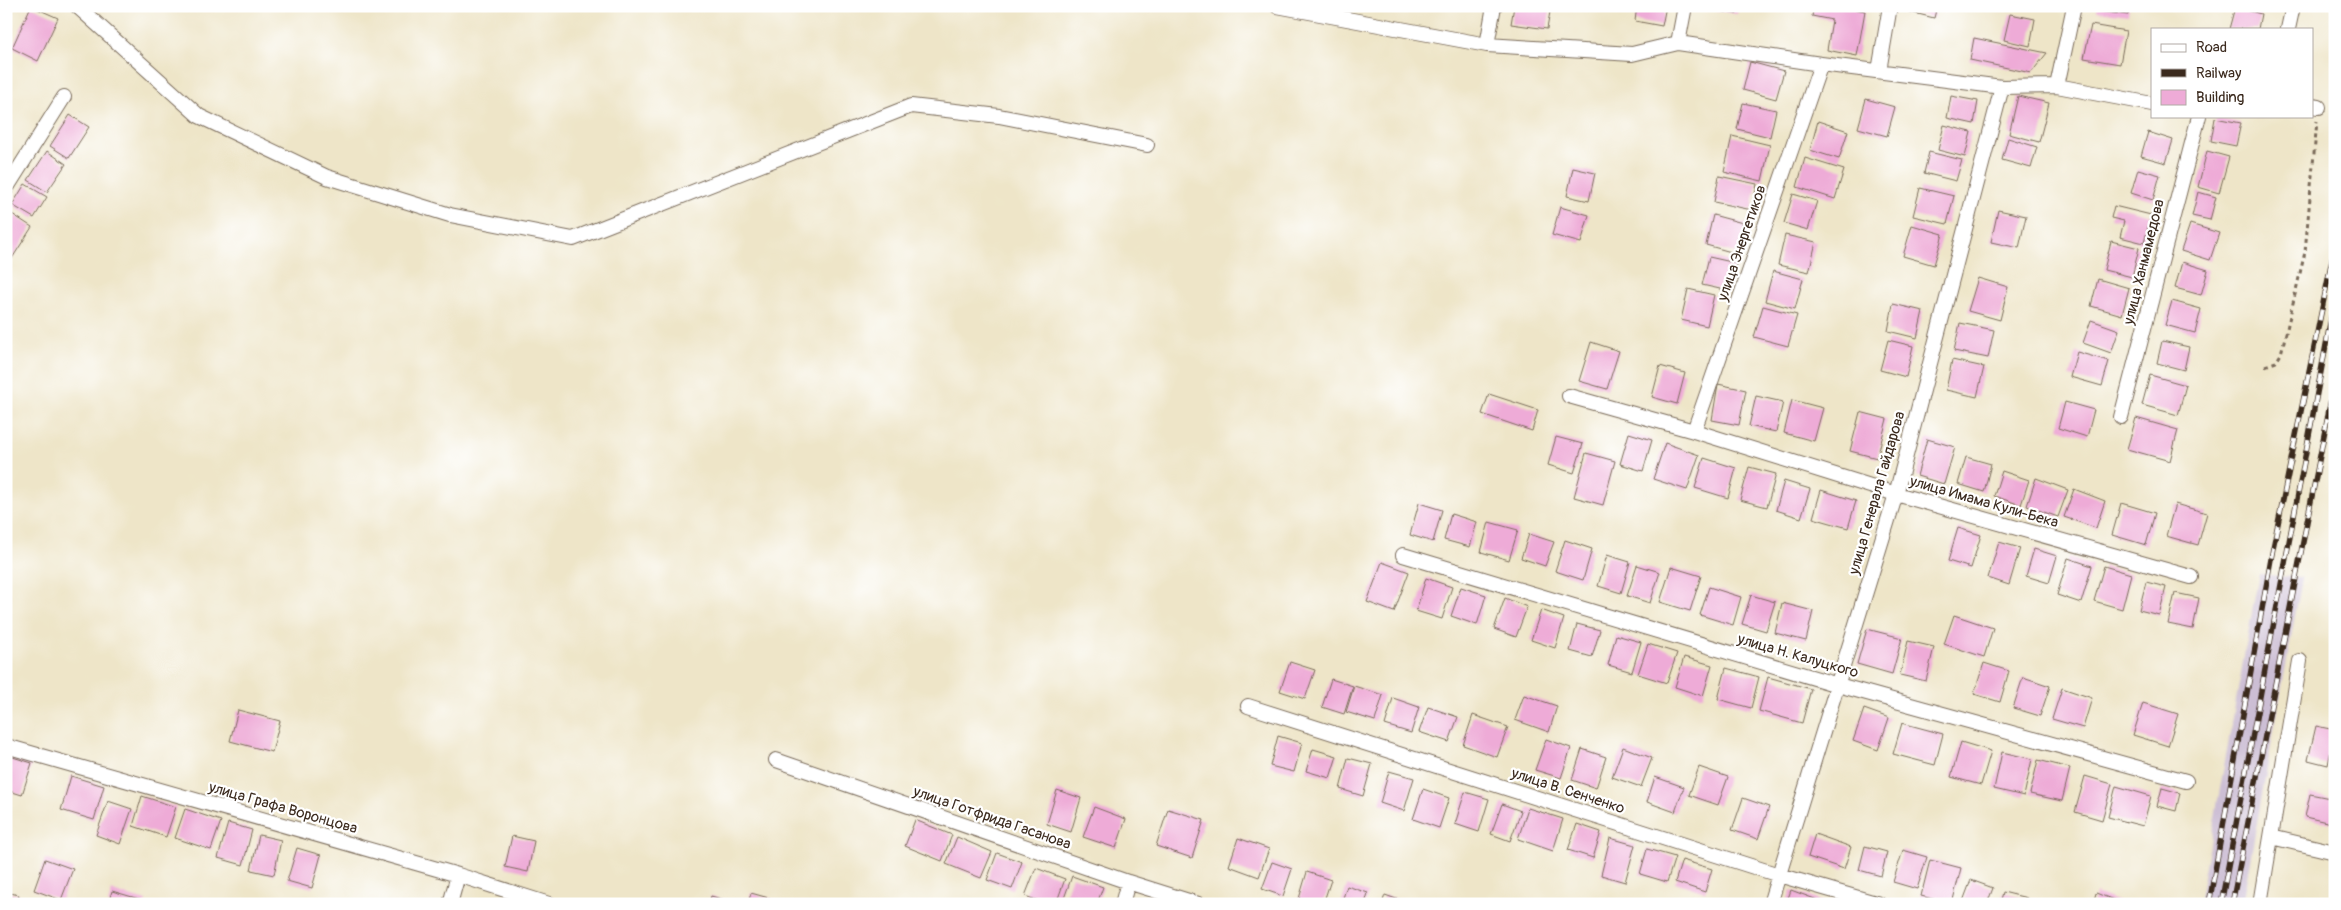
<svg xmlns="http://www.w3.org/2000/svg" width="2341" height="910" font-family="Pangolin,sans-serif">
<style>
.railway{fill:#ccbed4}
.building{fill:#eeabd7}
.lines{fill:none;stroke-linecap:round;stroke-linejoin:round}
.street-casing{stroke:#7a6b5a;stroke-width:16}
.path{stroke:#7a6b5a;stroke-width:3;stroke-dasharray:4 4;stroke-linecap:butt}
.street{stroke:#fff;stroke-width:14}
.rail-casing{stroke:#3b2a1e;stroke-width:5.5}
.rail{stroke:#fff;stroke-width:4;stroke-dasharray:11;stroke-linecap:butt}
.labels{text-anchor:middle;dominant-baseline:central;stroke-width:4.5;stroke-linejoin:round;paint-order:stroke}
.street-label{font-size:15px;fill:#3b2a1e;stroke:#fff}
</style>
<rect width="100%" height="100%" fill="#fff"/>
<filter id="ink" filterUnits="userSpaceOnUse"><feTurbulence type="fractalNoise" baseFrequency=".02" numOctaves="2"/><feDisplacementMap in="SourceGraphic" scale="10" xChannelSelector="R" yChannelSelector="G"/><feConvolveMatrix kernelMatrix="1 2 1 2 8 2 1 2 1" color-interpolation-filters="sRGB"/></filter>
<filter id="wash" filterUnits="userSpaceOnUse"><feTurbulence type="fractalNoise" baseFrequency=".0096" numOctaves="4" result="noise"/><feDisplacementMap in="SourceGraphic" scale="20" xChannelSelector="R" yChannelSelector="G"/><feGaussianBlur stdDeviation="1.12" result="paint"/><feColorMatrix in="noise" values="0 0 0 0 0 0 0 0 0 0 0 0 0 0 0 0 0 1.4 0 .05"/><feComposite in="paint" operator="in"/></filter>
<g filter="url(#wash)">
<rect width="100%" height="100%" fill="#eee5c8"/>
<path class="railway" d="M2259,574l43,4 -60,326h-43z"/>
<g id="blocks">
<path class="building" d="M31,6l27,12 -20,43 -26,-13z
M1514,6h37l-4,23 -36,-5z
M1637,6h29l-4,20 -27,-5z
M1703,6h35l-1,8 -34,-6z
M1814,6h26l25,5 -8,45 -30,-6 5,-30 -20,-4z
M1903,6h34l-3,12 -32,-8z
M2098,6h31l-1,9 -31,-4z
M2235,7l26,7 -3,15h-29z
M2010,14l25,5 -5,27 -26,-6z
M2091,25l35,6 -6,33 -36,-6z
M1974,38l73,15 -16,20 -61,-13z
M1750,62l34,9 -8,28 -33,-9z
M1951,96l27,5 -4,23 -27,-6z
M2018,96l31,7 -10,39 -30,-8z
M1866,99l29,8 -8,29 -29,-8z
M1743,103l33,7 -6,27 -33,-8z
M70,115l19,12 -20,31 -19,-12z
M2215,118l26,5 -5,23 -25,-5z
M1818,121l30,10 -9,28 -29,-9z
M1944,125l27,7 -6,25 -27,-7z
M2148,132l25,8 -7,23 -25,-7z
M1732,136l38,9 -8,36 -38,-9z
M2008,138l29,9 -6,21 -29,-8z
M47,151l19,13 -19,28 -19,-12z
M2207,151l22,6 -10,36 -21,-6z
M1929,152l33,8 -6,21 -32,-8z
M1805,158l39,12 -9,29 -38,-12z
M1573,168l22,5 -6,28 -22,-5z
M2138,169l22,6 -7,25 -22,-7z
M1719,176l38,8 -5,26 -38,-8z
M25,184l22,13 -13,21 -22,-13z
M1920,188l34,8 -7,28 -34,-8z
M2198,192l18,5 -6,23 -18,-4z
M1793,194l24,7 -9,29 -24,-7z
M2114,206l37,9 -7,28 -24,-6 4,-16 -13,-3z
M1560,207l29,8 -8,28 -29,-8z
M6,210l26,17 -21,33 -5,-3z
M1998,210l28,6 -7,32 -28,-6z
M1713,215l37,10 -8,30 -36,-10z
M2190,224l29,9 -9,27 -29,-9z
M1912,225l31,9 -9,31 -31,-9z
M1785,235l31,7 -7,30 -31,-7z
M2111,241l28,7 -7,29 -28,-7z
M1709,257l27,6 -7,28 -27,-6z
M2182,262l26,8 -7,25 -26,-7z
M1773,271l30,8 -8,30 -30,-8z
M1978,278l30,9 -8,33 -32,-9z
M2098,279l31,9 -7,27 -31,-9z
M1688,289l26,6 -7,31 -26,-6z
M2172,301l29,8 -6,24 -30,-8z
M1893,304l30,7 -6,27 -29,-7z
M1763,306l34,9 -9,31 -34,-9z
M2091,320l28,10 -8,23 -28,-10z
M1960,323l34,7 -6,28 -34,-7z
M1888,340l25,6 -7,31 -26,-7z
M2162,341l27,6 -5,23 -27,-7z
M1591,342l28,9 -12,38 -28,-8z
M2077,352l32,9 -7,25 -32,-9z
M1952,360l32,7 -7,30 -31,-7z
M1660,366l25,7 -8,31 -25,-7z
M2150,375l36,10 -8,30 -36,-10z
M1718,384l28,6 -7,35 -27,-5z
M1489,394l49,16 -6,21 -50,-17z
M1756,396l27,6 -7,30 -27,-6z
M1792,400l31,8 -9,33 -30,-8z
M2065,402l29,8 -7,27 -29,-9z
M1860,412l27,7 -10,39 -27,-7z
M2136,418l42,12 -8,31 -43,-12z
M1629,433l23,7 -9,31 -23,-7z
M1556,437l27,7 -9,29 -26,-8z
M1927,439l28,8 -11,37 -27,-8z
M1665,443l34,12 -12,35 -34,-11z
M1586,453l29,8 -12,44 -29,-8z
M1966,457l25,7 -7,28 -26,-8z
M1704,458l32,10 -8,30 -33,-10z
M1749,467l27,7 -9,33 -27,-7z
M2002,471l27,9 -8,25 -27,-9z
M2036,478l32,12 -10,27 -31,-11z
M1784,481l26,8 -9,29 -25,-8z
M2074,489l31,12 -9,27 -32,-11z
M1821,490l35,11 -8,27 -35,-10z
M1419,503l23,7 -9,32 -23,-7z
M2121,503l34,10 -9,32 -34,-10z
M2175,504l32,9 -9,32 -32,-9z
M1451,514l26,8 -7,25 -26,-7z
M1489,522l29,8 -9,30 -28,-8z
M1958,528l23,7 -10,33 -23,-7z
M1529,534l25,8 -9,24 -24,-8z
M1565,540l27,9 -9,31 -28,-9z
M1999,542l21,6 -11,37 -21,-7z
M2034,549l23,7 -8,27 -23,-7z
M1607,555l23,7 -9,31 -23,-7z
M2068,558l24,8 -11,37 -24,-8z
M1382,562l27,10 -15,40 -27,-10z
M1637,565l23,7 -10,31 -23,-7z
M2104,566l27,8 -9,35 -28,-8z
M1671,567l30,9 -11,35 -30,-9z
M1426,578l26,9 -10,32 -26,-8z
M2146,582l20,5 -7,28 -20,-5z
M1461,587l25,8 -9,30 -26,-9z
M1709,587l32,10 -8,28 -33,-10z
M2175,593l24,5 -6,31 -25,-5z
M1751,595l24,7 -9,29 -24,-7z
M1505,598l22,9 -11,30 -22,-8z
M1782,603l31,8 -7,30 -31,-8z
M1541,610l23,8 -9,30 -24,-8z
M1954,615l39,13 -9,29 -40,-13z
M1577,624l23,6 -8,27 -22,-6z
M1867,629l35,9 -10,36 -35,-10z
M1616,635l25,7 -9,30 -24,-7z
M1908,641l26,6 -8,34 -26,-6z
M1648,644l29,9 -10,30 -29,-9z
M1684,657l28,8 -9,31 -28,-9z
M1290,662l25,8 -10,29 -25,-8z
M1984,663l25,8 -9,31 -26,-8z
M1726,668l33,9 -8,31 -33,-9z
M1768,677l43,12 -9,34 -43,-12z
M2023,677l27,9 -10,30 -27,-8z
M1331,679l22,7 -9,28 -22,-7z
M1354,686l29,9 -8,26 -29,-9z
M2062,688l30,10 -9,30 -31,-9z
M1524,695l33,11 -8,26 -34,-12z
M1393,698l26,9 -8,26 -26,-8z
M2143,703l35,11 -10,32 -35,-11z
M1428,707l30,10 -9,25 -30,-10z
M1864,709l25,9 -11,32 -25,-9z
M238,710l42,11 -8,31 -42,-11z
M1473,715l35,12 -11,30 -34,-12z
M1902,723l41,11 -8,31 -42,-11z
M2316,726l19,4 -7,35 -20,-5z
M1278,736l24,7 -8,29 -24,-6z
M1546,739l25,9 -10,30 -26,-8z
M1961,742l30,9 -10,34 -30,-8z
M1623,747l29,11 -11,29 -29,-10z
M1313,749l24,7 -7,22 -24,-7z
M1582,749l24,8 -10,31 -24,-8z
M2002,752l30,7 -8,37 -30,-7z
M6,755l26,8 -10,32 -16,-5z
M1348,758l24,6 -9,32 -23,-7z
M2038,760l32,8 -8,33 -32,-7z
M1699,767l29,10 -10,28 -29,-10z
M1389,771l25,7 -10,33 -24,-8z
M71,776l33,10 -10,34 -33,-10z
M2085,776l27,8 -10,36 -27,-8z
M1655,777l29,10 -9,25 -28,-10z
M2116,786l35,10 -8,30 -35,-9z
M2162,788l18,5 -4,18 -19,-5z
M1423,789l26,9 -10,30 -26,-9z
M1057,790l24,8 -10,34 -24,-8z
M1465,792l24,7 -10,33 -24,-8z
M2310,794l25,5 -4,24 -26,-6z
M142,796l34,11 -10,30 -33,-11z
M1743,798l26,9 -11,32 -26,-9z
M108,801l24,8 -12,35 -24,-9z
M1502,804l19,7 -11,30 -19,-7z
M1094,807l32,12 -10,29 -33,-11z
M1528,808l35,11 -10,32 -35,-12z
M185,809l36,12 -10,29 -36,-12z
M1168,809l36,11 -12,38 -36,-12z
M915,820l37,15 -10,26 -37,-15z
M228,823l24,7 -9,35 -25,-7z
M1577,824l24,8 -8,26 -25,-8z
M1815,834l36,13 -7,22 -36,-12z
M259,835l22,5 -7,35 -23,-5z
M512,836l22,5 -6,31 -23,-5z
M957,837l35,15 -11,26 -35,-14z
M1238,838l31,11 -10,28 -30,-11z
M1610,838l25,7 -10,37 -24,-7z
M1865,846l22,6 -6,24 -22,-6z
M297,848l24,7 -9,33 -25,-7z
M1647,849l28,8 -8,25 -27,-8z
M1903,850l24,7 -10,32 -24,-7z
M997,853l25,9 -10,27 -25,-9z
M45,859l28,10 -12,31 -27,-10z
M1682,860l30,9 -7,23 -30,-10z
M1930,860l31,8 -9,36 -31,-8z
M1272,862l20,7 -9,27 -21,-7z
M1036,868l29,11 -9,25h-9l-22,-8z
M1307,872l24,8 -8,24 -25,-2z
M1072,876l31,11 -6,17h-35z
M1971,880l22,8 -6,16h-25z
M1347,886l21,7 -3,11h-24z
M1791,890l37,14h-42z
M112,891l34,10 -1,3h-37z
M6,892l13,3 -2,9h-11z
M2003,892l24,6 -2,6h-25z
M751,893l32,9v2h-35z
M2096,893l28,11h-31z
M1385,895l20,7 -1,2h-22z
M711,896l24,7v1h-26z"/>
</g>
</g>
<g filter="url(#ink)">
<use href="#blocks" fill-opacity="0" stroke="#7a6b5a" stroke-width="1"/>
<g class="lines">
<g class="street-casing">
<path id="street" d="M77,6l122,110 128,61 123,38 123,24 338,-133 88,10 148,29
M1277,6l210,39 145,9 46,-11 143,21 181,23 55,-1 95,18
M2288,29l5,-23
M1678,43l7,-37
M1487,45l7,-39
M1879,71l11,-65
M2057,86l17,-80
M2312,106l7,1
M6,189l58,-92
M1569,396l125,35 202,63 295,83
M2121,417l78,-301
M1694,431l127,-367
M1403,555l435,130 348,96
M1248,706l531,169 100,29
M6,746l452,129 91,29
M776,760l352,122 70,22
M2271,837l64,15
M450,904l8,-29
M1122,904l6,-22
M1770,904l126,-410 106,-407
M2260,904l40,-243"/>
</g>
<path class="path" d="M2265,366l11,-4 5,-8 24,-102 12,-131"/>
<use href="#street" class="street"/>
<g class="rail-casing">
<path id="rail" d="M2209,904l64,-356 62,-303
M2221,904l114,-607
M2232,904l103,-525"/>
</g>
<use href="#rail" class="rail"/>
</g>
</g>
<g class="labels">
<g class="street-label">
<text transform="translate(1742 243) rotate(-71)">улица Энергетиков</text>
<text transform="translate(2144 262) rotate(-76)">улица Ханмамедова</text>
<text transform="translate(1877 493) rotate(-74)">улица Генерала Гайдарова</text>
<text transform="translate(1984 502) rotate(16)">улица Имама Кули-Бека</text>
<text transform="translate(1798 656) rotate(16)">улица Н. Калуцкого</text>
<text transform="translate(1568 791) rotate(18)">улица В. Сенченко</text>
<text transform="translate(283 808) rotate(16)">улица Графа Воронцова</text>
<text transform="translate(992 818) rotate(19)">улица Готфрида Гасанова</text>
</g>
</g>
<rect width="2341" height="910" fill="none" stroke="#fff" stroke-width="25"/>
<rect x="2151" y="28" width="162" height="90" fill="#ffffff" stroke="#b1aaa5"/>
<rect x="2161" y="44" width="25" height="8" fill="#ffffff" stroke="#b1aaa5"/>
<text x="2196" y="52" font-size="15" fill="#3b2a1e">Road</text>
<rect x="2161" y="69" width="25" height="8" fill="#3b2a1e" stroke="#b1aaa5"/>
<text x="2196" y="78" font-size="15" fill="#3b2a1e">Railway</text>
<rect x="2161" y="90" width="25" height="15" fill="#eeabd7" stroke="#b1aaa5"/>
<text x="2196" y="102" font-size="15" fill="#3b2a1e">Building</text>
</svg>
